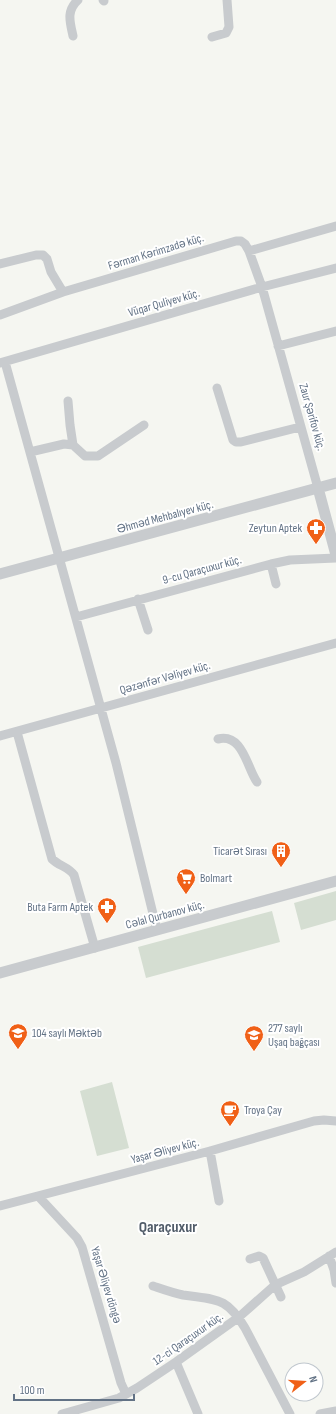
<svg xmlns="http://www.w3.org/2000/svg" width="336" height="1414" font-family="'Sofia Sans Condensed',sans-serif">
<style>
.green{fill:#d5ded2}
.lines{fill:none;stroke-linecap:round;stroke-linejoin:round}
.minor{stroke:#c8cbce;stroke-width:9}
.tertiary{stroke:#c8cbce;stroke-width:11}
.labels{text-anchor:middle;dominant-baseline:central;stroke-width:4;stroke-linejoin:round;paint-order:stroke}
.street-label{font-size:12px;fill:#627285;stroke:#fff}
.poi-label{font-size:12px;fill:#627285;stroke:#fff;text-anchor:start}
.district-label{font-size:16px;font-weight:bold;fill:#515c69;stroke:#fff}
</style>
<rect width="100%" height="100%" fill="#f5f6f1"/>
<path class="green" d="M336,891v29l-35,10 -7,-27z
M272,911l8,31 -134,36 -8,-31z
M112,1082l17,66 -32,8 -17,-65z"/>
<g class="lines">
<path class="minor" d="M103,0l1,1
M73,36c-3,-14 -7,-25 5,-36
M212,37l14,-4 3,-6 -2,-27
M249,251l13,36 56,201
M0,264l36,-9h7l4,4 4,13 12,20
M0,315l63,-23 173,-51h5l4,3 4,7 87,-25
M278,346l58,-15
M5,362l111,401 41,167
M0,363l262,-76 74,-19
M217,388l16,52 3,2h5l59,-15
M68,401l2,24 3,20
M30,452l34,-8 9,1 12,11h13l46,-31
M271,564l5,20
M138,599l10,31
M76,617l195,-53 19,-4 46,-2
M17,732l35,127c7,7 17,8 22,16l21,73
M0,736l336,-93
M218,739c25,-6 29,29 39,43
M210,1151l9,50
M39,1197l38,41 5,9 39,136 5,11
M0,1206l210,-55 104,-30 10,-1 12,1
M329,1256l5,14 2,13
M250,1259l9,-3 4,2 18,39
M153,1286c9,3 20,7 30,9 33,5 43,1 62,33l45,86
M176,1362l22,52
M62,1414l57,-16 18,-10 39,-26 63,-45 36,-32 29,-13 32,-20
M320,1414l16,-3"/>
<path class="tertiary" d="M318,488l18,67
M0,574l336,-91
M0,973l336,-92"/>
</g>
<defs>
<g id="pharmacy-pin" transform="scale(1)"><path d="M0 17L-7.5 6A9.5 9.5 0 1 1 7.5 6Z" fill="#f06017" stroke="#fff"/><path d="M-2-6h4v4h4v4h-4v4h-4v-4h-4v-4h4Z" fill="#fff"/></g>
<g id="building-pin" transform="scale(1)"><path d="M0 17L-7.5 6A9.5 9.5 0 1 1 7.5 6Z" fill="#f06017" stroke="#fff"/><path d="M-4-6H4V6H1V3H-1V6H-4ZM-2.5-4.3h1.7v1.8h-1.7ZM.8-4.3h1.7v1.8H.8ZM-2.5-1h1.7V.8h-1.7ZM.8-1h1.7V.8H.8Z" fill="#fff"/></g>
<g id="supermarket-pin" transform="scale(1)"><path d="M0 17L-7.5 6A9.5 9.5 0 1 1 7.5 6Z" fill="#f06017" stroke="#fff"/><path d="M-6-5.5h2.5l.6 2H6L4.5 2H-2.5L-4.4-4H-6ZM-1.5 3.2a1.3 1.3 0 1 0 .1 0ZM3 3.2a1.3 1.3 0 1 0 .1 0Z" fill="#fff"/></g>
<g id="school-pin" transform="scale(1)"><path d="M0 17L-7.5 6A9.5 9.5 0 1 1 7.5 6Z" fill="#f06017" stroke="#fff"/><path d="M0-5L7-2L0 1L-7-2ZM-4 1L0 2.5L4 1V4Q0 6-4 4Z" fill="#fff"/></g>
<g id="cafe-pin" transform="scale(1)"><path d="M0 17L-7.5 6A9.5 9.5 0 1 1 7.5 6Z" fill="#f06017" stroke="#fff"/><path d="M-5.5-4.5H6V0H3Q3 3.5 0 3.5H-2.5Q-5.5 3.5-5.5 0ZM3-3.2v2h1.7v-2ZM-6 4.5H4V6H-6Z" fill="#fff"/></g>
</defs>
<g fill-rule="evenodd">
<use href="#pharmacy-pin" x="316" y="528"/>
<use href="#building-pin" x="281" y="851"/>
<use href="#supermarket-pin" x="186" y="878"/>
<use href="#pharmacy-pin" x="107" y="907"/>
<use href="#school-pin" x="18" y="1033"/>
<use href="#school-pin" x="254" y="1035"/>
<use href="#cafe-pin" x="230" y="1110"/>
</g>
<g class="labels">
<g class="street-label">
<text transform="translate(156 252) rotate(-17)">Fərman Kərimzadə küç.</text>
<text transform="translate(164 303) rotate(-16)">Vüqar Quliyev küç.</text>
<text transform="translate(312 417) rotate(74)">Zaur Şərifov küç.</text>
<text transform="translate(165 517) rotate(-15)">Əhməd Mehbalıyev küç.</text>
<text transform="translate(202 570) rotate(-15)">9-cu Qaraçuxur küç.</text>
<text transform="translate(165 678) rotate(-16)">Qəzənfər Vəliyev küç.</text>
<text transform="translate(165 915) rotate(-15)">Cəlal Qurbanov küç.</text>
<text transform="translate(165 1151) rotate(-15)">Yaşar Əliyev küç.</text>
<text transform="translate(106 1285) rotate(73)">Yaşar Əliyev döngə</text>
<text transform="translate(188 1339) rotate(-35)">12-ci Qaraçuxur küç.</text>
</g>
<g class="poi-label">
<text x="302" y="528" text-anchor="end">Zeytun Aptek</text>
<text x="267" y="851" text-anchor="end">Ticarət Sırası</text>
<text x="200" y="878">Bolmart</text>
<text x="93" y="907" text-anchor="end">Buta Farm Aptek</text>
<text x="268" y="1028">277 saylı<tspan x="268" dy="14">Uşaq bağçası</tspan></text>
<text x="32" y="1033">104 saylı Məktəb</text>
<text x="244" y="1110">Troya Çay</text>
</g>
<g class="district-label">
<text x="168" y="1227">Qaraçuxur</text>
</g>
</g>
<g transform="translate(304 1382) rotate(73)"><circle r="19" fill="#ffffff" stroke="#c0c7ce"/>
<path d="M0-3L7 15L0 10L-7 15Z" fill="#f06017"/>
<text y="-6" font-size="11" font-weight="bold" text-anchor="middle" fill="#627285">N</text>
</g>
<path d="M14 1394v6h120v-6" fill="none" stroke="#627285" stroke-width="2"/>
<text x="20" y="1394" font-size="12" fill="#627285" stroke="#ffffff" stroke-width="3" paint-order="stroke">100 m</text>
</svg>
